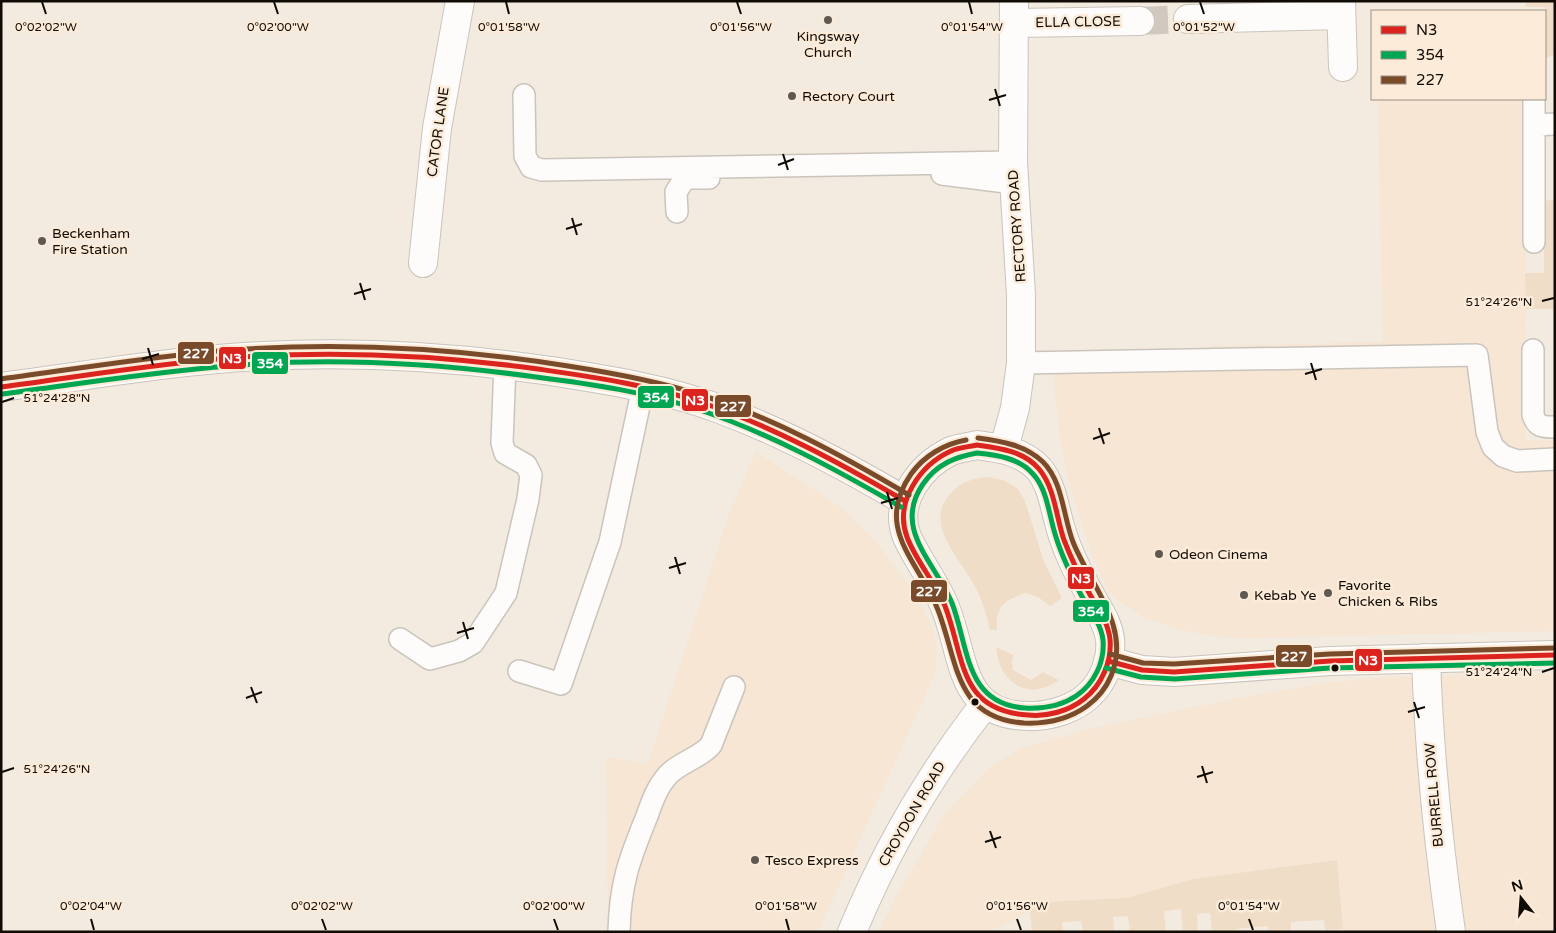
<svg xmlns="http://www.w3.org/2000/svg" width="1556" height="933" font-family="'Varela Round',sans-serif">
<style>
.built{fill:#f6e6d3}
.green{fill:#f0ddc7}
.lines{fill:none;stroke-linecap:round;stroke-linejoin:round}
.street-tunnel{stroke:#d1c9bf;stroke-width:28;stroke-dasharray:28 14;stroke-linecap:butt}
.lane-casing{stroke:#cac4bc;stroke-width:24}
.street-casing{stroke:#cac4bc;stroke-width:30}
.primary-casing{stroke:#cac4bc;stroke-width:30}
.lane{stroke:#fdfcfa;stroke-width:21}
.street{stroke:#fdfcfa;stroke-width:28}
.primary{stroke:#fdfcfa;stroke-width:28}
.bus-1-casing{stroke:#fbebd8;stroke-width:9}
.bus-2-casing{stroke:#fbebd8;stroke-width:9}
.bus-3-casing{stroke:#fbebd8;stroke-width:9}
.bus-1{stroke:#dc241f;stroke-width:5}
.bus-2{stroke:#00a651;stroke-width:5}
.bus-3{stroke:#7a4b2a;stroke-width:5}
.ticks{fill:none;stroke:#100b05;stroke-width:2}
.poi-dot{fill:#5f5952;stroke:#fbebd8;stroke-width:2}
.bus-dot{fill:#100b05;stroke:#fbebd8;stroke-width:2}
.labels{text-anchor:middle;dominant-baseline:central;stroke-width:5;stroke-linejoin:round;paint-order:stroke}
.street-label{font-size:14px;fill:#100b05;stroke:#fbebd8}
.poi-label{font-size:14px;fill:#100b05;stroke:#fbebd8;text-anchor:start}
.ticks-label{font-size:12px;text-anchor:middle;fill:#100b05;stroke:#fbebd8;stroke-width:5;stroke-linejoin:round;paint-order:stroke}
.line-badge{stroke:#fbebd8;stroke-width:2}
.badge-label{font-size:14px;text-anchor:middle;font-weight:bold;fill:#fff}
</style>
<rect width="100%" height="100%" fill="#f3eae0"/>
<path class="built" d="M1378,99h148l-1,341h30v191l-307,7 -36,-2 -35,-7 -34,-12 -27,-18 -9,-11 -18,-41 -21,-69 -8,-41 -5,-42 -2,-41 135,-1 25,-7 170,-4z
M756,452l83,54 39,38 41,56 12,26 6,20 -1,21 -3,11 -115,254h-210l-2,-175 42,7 81,-250z
M1555,673v259h-211l-7,-72 -144,19 -67,19 -80,4 -54,30h-113l18,-37 47,-80 46,-48 32,-19 72,-20 150,-31 88,-15 60,-5z"/>
<path class="green" d="M1526,1h29v53l-9,4 -1,-51h-20z
M1548,200h7v109h-29l-1,-36h19v-69z
M988,477l15,3 14,8 8,13 19,61 18,36 -12,8 -12,-9 -12,-4c-21,7 -31,13 -29,37h-7c-3,-14 -7,-27 -13,-40 -14,-29 -55,-65 -27,-96 11,-12 22,-16 38,-17z
M996,647l18,8 -2,5 1,10 18,10 12,-8 16,8c-31,22 -60,3 -63,-33z
M1337,860l6,69 -18,1 -1,-10 -33,2v10h-22l-1,-6 -33,3v3h-23l-2,-19 -13,1 1,18h-15l-2,-23 -17,2 2,21h-36l-2,-16 -15,1 1,15h-31l-2,-11 -19,1 1,10h-31l-2,-21 16,-9 80,-4 67,-19z"/>
<g class="lines">
<path class="street-tunnel" d="M1140,21l48,-2"/>
<g class="lane-casing">
<path id="lane" d="M524,95l1,61 6,11 11,3 471,-8
M1534,99v26
M942,174l72,9
M677,212l-1,-20 9,-14h24
M1534,242v-117l21,-1
M1533,350v65c4,12 9,12 22,12
M1021,363l456,-8 10,77 6,15 10,9 14,5 38,-2
M400,639l30,20 29,-8 14,-8 33,-50 22,-94 3,-24 -5,-10 -21,-12 -3,-10 3,-79
M519,671l42,13 49,-142 33,-155
M619,932c1,-48 10,-72 28,-116 5,-14 10,-29 21,-41 12,-13 32,-17 43,-30l23,-58"/>
</g>
<g class="street-casing">
<path id="street" d="M1341,1l2,66
M1188,19l153,-4
M1015,23l125,-2
M423,263l14,-135 23,-127
M1426,658c3,92 12,183 25,274"/>
</g>
<g class="primary-casing">
<path id="primary" d="M1,387c87,-11 174,-27 261,-31 97,-5 193,1 289,15 57,9 115,18 169,38 64,24 126,57 185,92
M977,445c22,3 46,6 62,24 14,17 16,43 23,64 7,22 18,44 30,65 7,13 16,25 18,41 2,19 -6,42 -20,55 -14,14 -36,21 -55,22 -77,3 -69,-57 -90,-109 -10,-25 -27,-46 -38,-70 -14,-35 13,-71 44,-86 8,-3 18,-4 26,-6z
M1004,448l11,-40 6,-45v-68l-8,-133 1,-161
M1108,661l34,9 32,2 156,-11 225,-6
M852,932c34,-82 78,-158 133,-228"/>
</g>
<use href="#lane" class="lane"/>
<use href="#street" class="street"/>
<use href="#primary" class="primary"/>
<g class="bus-1-casing">
<path id="bus-1" d="M1,387c76,-10 152,-23 228,-29 103,-8 207,-3 309,11 55,8 112,16 165,34 71,24 137,60 202,98
M977,445c22,3 47,6 62,24 16,19 17,48 25,71 7,18 15,35 24,51 8,15 20,30 22,48 2,22 -8,46 -26,60 -15,12 -37,18 -56,16 -70,-4 -63,-57 -83,-109 -10,-24 -29,-45 -38,-69 -13,-35 13,-72 44,-86 8,-4 18,-4 26,-6z
M1108,661l34,9 32,2 156,-11 225,-6"/>
</g>
<g class="bus-2-casing">
<path id="bus-2" d="M2,394c75,-10 151,-22 227,-28 102,-9 205,-3 307,11 55,7 111,15 164,33 71,24 137,60 201,97
M977,453c20,2 42,5 56,21 15,16 16,43 23,63 6,20 15,38 24,56 8,14 21,30 23,47 2,22 -9,44 -27,56 -15,10 -33,13 -51,12 -60,-4 -56,-60 -73,-105 -17,-41 -60,-74 -29,-119 14,-20 32,-27 54,-31z
M1106,668l35,9 34,2 155,-11 225,-5"/>
</g>
<g class="bus-3-casing">
<path id="bus-3" d="M1,379c76,-10 152,-23 229,-29 113,-8 226,-2 338,16 45,7 90,15 133,29 73,23 142,61 208,100
M966,440c-22,4 -42,16 -55,34 -38,55 8,87 27,136 20,51 16,108 86,113 23,1 45,-4 63,-17 11,-8 19,-18 24,-30 21,-49 -21,-91 -38,-134 -10,-26 -10,-60 -30,-80 -18,-17 -42,-21 -65,-24
M1110,654l33,9 31,1 156,-10 225,-6"/>
</g>
<use href="#bus-1" class="bus-1"/>
<use href="#bus-2" class="bus-2"/>
<use href="#bus-3" class="bus-3"/>
</g>
<path class="ticks" d="M42,2l4,12M274,2l4,12M506,2l3,12M737,2l4,12M969,2l3,12M1200,2l4,12M995,89l5,17M989,100l17,-5M783,154l5,16M778,165l16,-6M572,218l5,17M566,229l16,-5M360,283l5,17M354,294l17,-5M1542,301l12,-3M148,348l5,17M142,359l17,-5M1311,363l5,17M1305,374l17,-5M2,402l12,-4M1099,428l5,16M1093,439l17,-6M887,492l5,17M881,503l17,-5M675,557l5,17M669,568l17,-5M463,622l5,17M457,633l17,-5M1542,672l12,-4M251,687l6,16M246,698l16,-6M1414,702l5,16M1408,712l17,-5M1202,766l5,17M2,772l12,-4M1197,777l16,-5M990,831l6,17M985,842l16,-5M91,919l3,11M322,919l4,11M554,919l4,11M786,919l3,11M1017,919l4,11M1249,919l4,11"/>
<g class="poi-dot">
<circle cx="828" cy="20" r="5"/>
<circle cx="792" cy="96" r="5"/>
<circle cx="42" cy="241" r="5"/>
<circle cx="1159" cy="554" r="5"/>
<circle cx="1328" cy="593" r="5"/>
<circle cx="1244" cy="595" r="5"/>
<circle cx="755" cy="860" r="5"/>
</g>
<g class="bus-dot">
<circle cx="1335" cy="668" r="4.5"/>
<circle cx="975" cy="702" r="4.5"/>
</g>
<g class="labels">
<g class="street-label">
<text transform="translate(1078 22) rotate(-1)">ELLA CLOSE</text>
<text transform="translate(438 132) rotate(-82)">CATOR LANE</text>
<text transform="translate(1017 226) rotate(-94)">RECTORY ROAD</text>
<text transform="translate(1434 795) rotate(-95)">BURRELL ROW</text>
<text transform="translate(912 814) rotate(-60)">CROYDON ROAD</text>
</g>
<g class="poi-label">
<text x="828" y="36" text-anchor="middle">Kingsway<tspan x="828" dy="16">Church</tspan></text>
<text x="802" y="96">Rectory Court</text>
<text x="52" y="233">Beckenham<tspan x="52" dy="16">Fire Station</tspan></text>
<text x="1169" y="554">Odeon Cinema</text>
<text x="1338" y="585">Favorite<tspan x="1338" dy="16">Chicken &amp; Ribs</tspan></text>
<text x="1254" y="595">Kebab Ye</text>
<text x="765" y="860">Tesco Express</text>
</g>
</g>
<g class="ticks-label">
<text x="46" y="31">0°02'02"W</text>
<text x="278" y="31">0°02'00"W</text>
<text x="509" y="31">0°01'58"W</text>
<text x="741" y="31">0°01'56"W</text>
<text x="972" y="31">0°01'54"W</text>
<text x="1204" y="31">0°01'52"W</text>
<text x="1499" y="306">51°24'26"N</text>
<text x="57" y="402">51°24'28"N</text>
<text x="1499" y="676">51°24'24"N</text>
<text x="57" y="773">51°24'26"N</text>
<text x="91" y="910">0°02'04"W</text>
<text x="322" y="910">0°02'02"W</text>
<text x="554" y="910">0°02'00"W</text>
<text x="786" y="910">0°01'58"W</text>
<text x="1017" y="910">0°01'56"W</text>
<text x="1249" y="910">0°01'54"W</text>
</g>
<g class="line-badge">
<rect x="177" y="341" width="38" height="24" rx="5" fill="#7a4b2a"/>
<rect x="218" y="346" width="29" height="24" rx="5" fill="#dc241f"/>
<rect x="251" y="351" width="38" height="24" rx="5" fill="#00a651"/>
<rect x="637" y="385" width="38" height="24" rx="5" fill="#00a651"/>
<rect x="681" y="388" width="28" height="24" rx="5" fill="#dc241f"/>
<rect x="714" y="394" width="38" height="24" rx="5" fill="#7a4b2a"/>
<rect x="1067" y="566" width="28" height="24" rx="5" fill="#dc241f"/>
<rect x="910" y="579" width="38" height="24" rx="5" fill="#7a4b2a"/>
<rect x="1072" y="599" width="38" height="24" rx="5" fill="#00a651"/>
<rect x="1275" y="644" width="38" height="24" rx="5" fill="#7a4b2a"/>
<rect x="1354" y="648" width="29" height="24" rx="5" fill="#dc241f"/>
</g>
<g class="badge-label">
<text x="196" y="358">227</text>
<text x="232" y="363">N3</text>
<text x="270" y="368">354</text>
<text x="656" y="402">354</text>
<text x="695" y="405">N3</text>
<text x="733" y="411">227</text>
<text x="1081" y="583">N3</text>
<text x="929" y="596">227</text>
<text x="1091" y="616">354</text>
<text x="1294" y="661">227</text>
<text x="1368" y="665">N3</text>
</g>
<rect width="1556" height="933" fill="none" stroke="#100b05" stroke-width="5"/>
<rect x="1371" y="10" width="175" height="90" fill="#fbebd8" stroke="#9d9184"/>
<rect x="1381" y="26" width="25" height="8" fill="#dc241f" stroke="#9d9184"/>
<text x="1416" y="35" font-size="15" fill="#100b05">N3</text>
<rect x="1381" y="51" width="25" height="8" fill="#00a651" stroke="#9d9184"/>
<text x="1416" y="60" font-size="15" fill="#100b05">354</text>
<rect x="1381" y="76" width="25" height="8" fill="#7a4b2a" stroke="#9d9184"/>
<text x="1416" y="85" font-size="15" fill="#100b05">227</text>
<g transform="translate(1521 898) rotate(343)" stroke="#fbebd8" stroke-width="4" paint-order="stroke">
<path d="M0-4L9 19L0 12L-9 19Z" fill="#100b05"/>
<text y="-8" font-size="14" font-weight="bold" text-anchor="middle" fill="#100b05">N</text>
</g>
</svg>
